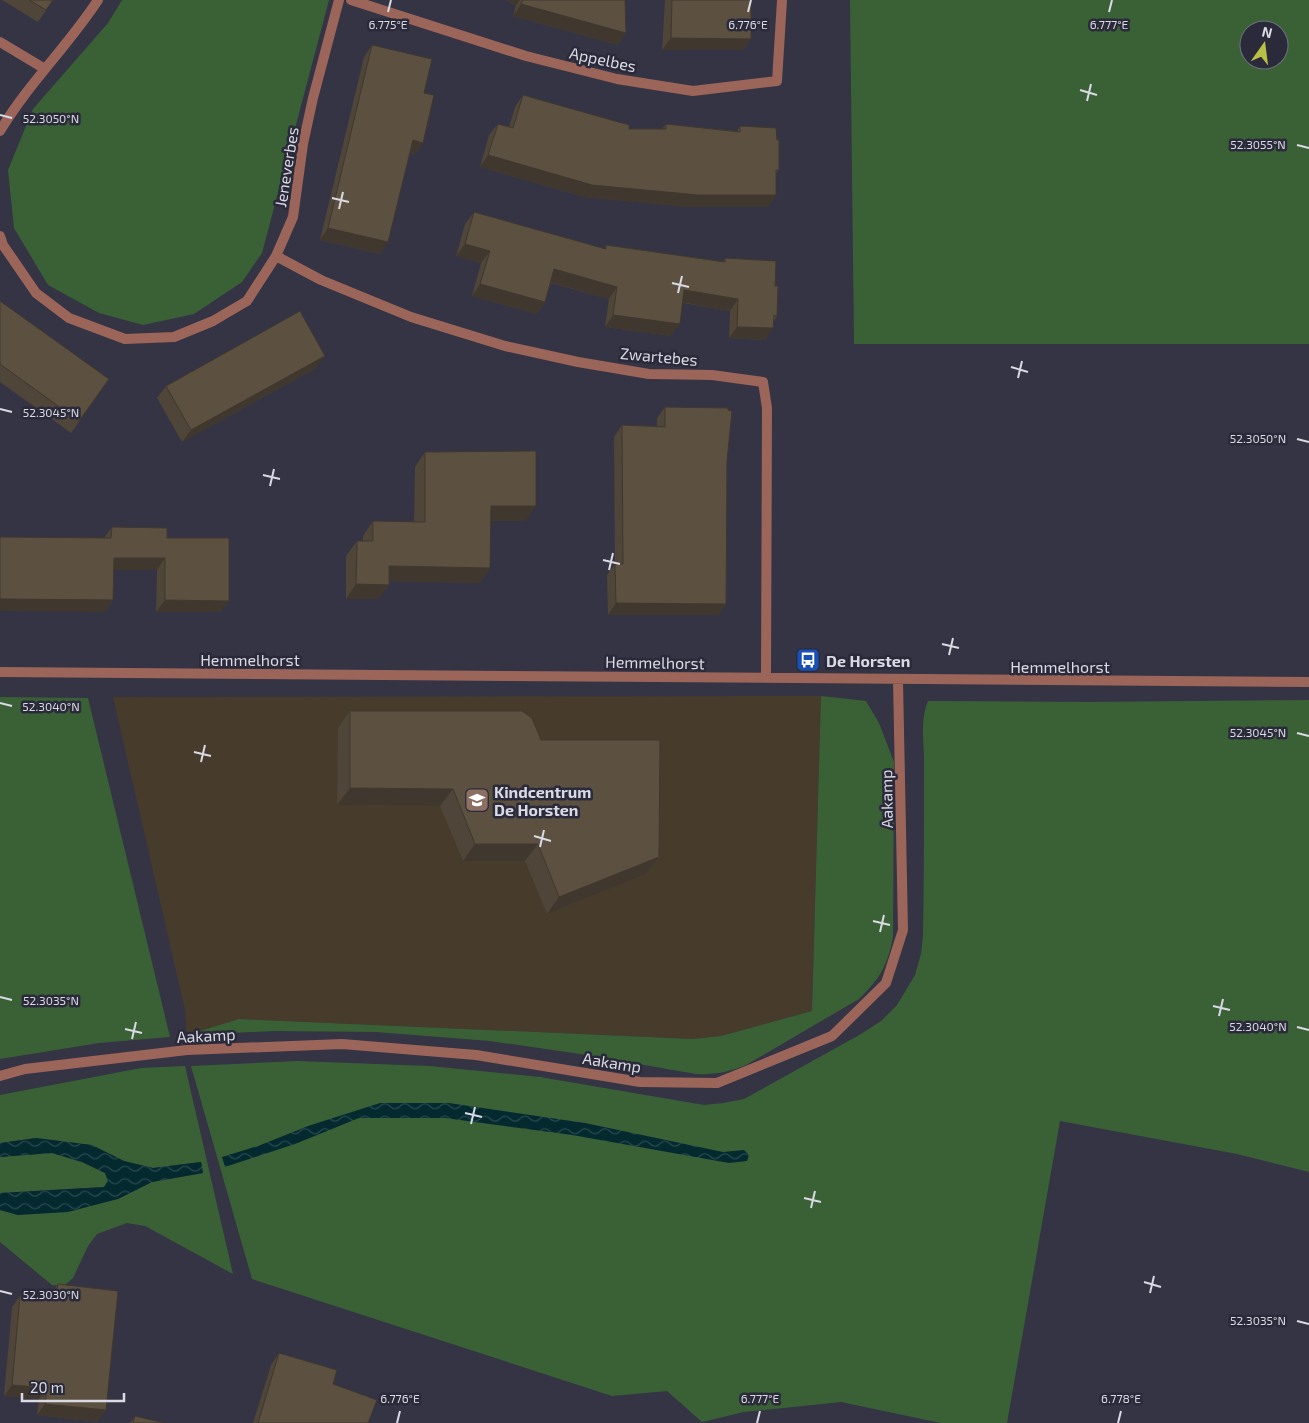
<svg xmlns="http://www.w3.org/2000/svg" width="1309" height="1423" font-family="'Exo 2',sans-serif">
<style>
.education{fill:#473b2c}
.grass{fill:#3a6136;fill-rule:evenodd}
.water{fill:url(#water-waves)}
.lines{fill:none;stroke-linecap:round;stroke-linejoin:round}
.minor{stroke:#9c655a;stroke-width:10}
.wall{fill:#4f4538}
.shaded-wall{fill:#40382e}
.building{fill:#5c5041;stroke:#40382e}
.ticks{fill:none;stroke:#dadae4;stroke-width:2}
.labels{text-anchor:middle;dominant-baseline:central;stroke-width:5;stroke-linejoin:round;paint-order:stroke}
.street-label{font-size:16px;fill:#dadae4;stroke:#2a2a3a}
.poi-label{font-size:16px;font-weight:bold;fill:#dadae4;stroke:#2a2a3a;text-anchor:start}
.ticks-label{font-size:12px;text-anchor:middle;fill:#dadae4;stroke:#2a2a3a;stroke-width:5;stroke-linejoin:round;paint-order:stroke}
</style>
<defs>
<pattern id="water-waves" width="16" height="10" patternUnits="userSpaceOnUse" patternTransform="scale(1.25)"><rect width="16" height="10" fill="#042a30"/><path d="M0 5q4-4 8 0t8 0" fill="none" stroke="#28484e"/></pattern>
</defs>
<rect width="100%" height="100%" fill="#343444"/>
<path class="education" d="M821,696l-9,315 -91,25 -28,3 -454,-20 -52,16 -2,-25 -72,-313z"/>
<path class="grass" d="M122,0h207l-67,253 -20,29 -48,32 -51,11 -44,-12 -51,-28 -34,-57 -6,-58 25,-61 75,-86z
M850,0h459v344h-455zM1249,30h30v30h-30z
M821,696l45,5 13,22 15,39 -1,175c-5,28 -14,43 -34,62l-113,66c-17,7 -32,10 -50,9l-109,-19 -97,-14 -114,-9 -101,-1 -88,4 52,-16 454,20 28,-3 91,-25z
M0,697l88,1 82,339 -71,6 -99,16z
M1309,700v472l-72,-18 -177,-33 -53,302h-66l-100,-21 -97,10 -42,10 -35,-31 -55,5 -360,-117 -61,-213 106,-5 133,5 110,11 164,28 19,-2 21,-4 117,-65 20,-13 16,-16 18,-30 6,-21 2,-18c1,-55 1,-111 1,-166 1,-23 -5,-47 4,-69l162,1z
M185,1066l48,208 -88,-48 -18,-3 -30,11 -9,12 -15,32 -9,8 -12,-1 -52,-43v-32l18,5 100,-16 34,-17 51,-9 -2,-11 -48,6 -29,-7 -33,-16 -55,-7 -36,5v-48l141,-27z
M52,1153l30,9 23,11 3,8 -4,6 -104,6v-36z"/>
<path class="water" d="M380,1103h69l136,20 138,29 21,-2 5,5 -2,6 -18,2 -157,-28 -127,-17h-86l-64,26 -70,23 -3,-10 36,-11 50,-20z
M36,1138l56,7 32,16 29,7 48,-6 2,11 -51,9 -34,17 -50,13 -50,3 -18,-5v-17l104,-6 4,-6 -3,-8 -23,-11 -30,-9 -52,4v-14z"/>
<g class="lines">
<path class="minor" d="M351,0l175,56 91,23 76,12 84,-10 5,-81
M0,42l45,27
M0,131c28,-47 68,-85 98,-131
M0,236l3,9 33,48 33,25 56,21 49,-2 39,-16 34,-20 29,-45 17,-39 10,-73 10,-46 26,-98
M276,256l45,24 90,37 94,29 73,16 71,12 63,1 51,7 4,26 -1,270
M0,672l1309,10
M0,1076l25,-7 162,-19 155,-6 134,11 164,27 77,1 115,-47 54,-53 17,-53 -5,-250"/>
</g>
<path class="wall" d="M2,0h51l-15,22z
M506,0h119l1,33 -8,12 -105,-29 3,-11z
M665,0h86v39l-8,11h-81z
M372,45l52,48 -1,50 -8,11 -5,-1 -30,101 -60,-14 44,-183z
M523,95l106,34h33l4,-5 71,7 3,-5 37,14 2,30 -3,4v21l-8,12h-79l-105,-10 -104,-30 9,-32 9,-11 11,3 6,-20z
M474,212l130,37 2,-4 116,17 3,-4 50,28 2,30 -3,5 -9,19 -36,-2 1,-27 -47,-8 -12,33 -66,-9 4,-28 -58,-16 -6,19 -8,12 -65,-18 9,-33 -25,-7 9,-32z
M0,301l109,78 -38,54 -71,-51z
M316,368l-134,74 -25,-44 9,-12z
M665,407l62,54 -1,143 -8,11h-110l-1,-40 8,-11 -1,-127 8,-12 35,1v-8z
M425,452l101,69h-35l-1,47 -10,15 -91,-2v4l-11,14h-32v-43l11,-15h6v-5l10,-15 41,1 1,-55z
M112,527l55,11 62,63 -9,11h-64l1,-42h-44v30l-8,12 -1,-74z
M350,711l191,29 118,117 -13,17 -99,40 -22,-53h-62l-23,-55 -103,-1 1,-77z
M58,1284l40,138 -61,-7 2,-16 -35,-3 8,-89 8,-11 30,2v-2z
M279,1353l54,31 35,39h-115l18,-58z
M135,1416l29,7h-34z"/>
<path class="shaded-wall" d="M506,0h14l-4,5z
M521,4l105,29 -8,12 -105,-29z
M671,38l80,1 -8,11h-81z
M413,140l10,3 -8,11 -11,-2z
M488,155l288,40 -8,12h-79l-105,-10 -104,-30z
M328,228l60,14 -8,12 -60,-14z
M465,244l25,7 -9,12 -25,-7z
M554,269l63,18 -8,12 -63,-18z
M480,284l65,18 -8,12 -65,-18z
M684,290l54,9 -8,12 -54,-10z
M613,315l67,9 -9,12 -66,-9z
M737,327l36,1 -8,12 -36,-2z
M325,356l-9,12 -134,74 9,-12z
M491,506h45l-10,15h-45z
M114,558h51l-8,12h-52z
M389,566l101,2 -10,15 -101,-2z
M356,584l33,1 -11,14h-32z
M0,599l113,1 -8,12 -105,-1z
M165,600l64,1 -9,11h-64z
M616,603l110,1 -8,11h-110z
M350,788l103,1 -13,17 -103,-1z
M475,844h63l-13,17h-62z
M659,857l-13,17 -99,40 12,-17z
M12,1385l35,3 -8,11 -35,-3z
M45,1404l61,6 -8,12 -61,-7z"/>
<path class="building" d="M29,0h24l-7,10z
M523,0h102l1,33 -105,-29z
M672,0h79v39l-80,-1z
M372,45l60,14 -8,34 10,2 -11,48 -10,-3 -25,102 -60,-14z
M523,95l106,30v4h37v-5l74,8v-6l36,2 1,12h2v30h-3v25h-78l-106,-10 -104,-30 10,-31 15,4z
M474,212l132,37v-4l119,17v-4l51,3 -1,25h3l-1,30 -3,-1 -1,13 -36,-1 1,-28 -54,-9 -4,34 -67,-9 4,-28 -63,-18 -9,33 -65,-18 10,-33 -25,-7z
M0,301l109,78 -30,42 -79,-57z
M300,311l25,45 -134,74 -25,-44z
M665,407l63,1v2l4,1 -5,50 -1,143 -110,-1 -1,-39h8l-1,-139 43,2z
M536,451v55h-45l-1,62 -101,-2v19l-33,-1 1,-43h16v-20l52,1v-70z
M112,527l55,1v10h62v63l-64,-1v-42h-51l-1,42 -113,-1v-62l111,1z
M350,711h172l10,7 9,22h119l-1,117 -100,40 -21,-53h-63l-22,-55 -103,-1z
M58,1284l60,7 -12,119 -61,-6 2,-16 -35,-3 8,-89 36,3z
M279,1353l58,17 -4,14 44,16 -9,23h-110z
M135,1416l29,7h-31z"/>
<path class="ticks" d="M388,12l3,-12M748,12l3,-12M1109,12l3,-12M1080,90l17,5M1087,101l4,-17M0,115l12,3M1297,145l12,3M332,198l17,4M339,209l4,-17M672,283l17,4M678,293l4,-17M1011,367l17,5M1018,378l4,-17M0,409l12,3M1297,439l12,3M263,475l17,4M270,486l4,-17M603,560l17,4M609,570l4,-17M942,644l17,4M949,655l4,-17M0,703l12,3M1297,733l12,3M194,752l17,4M201,762l4,-17M534,836l17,5M540,847l4,-17M873,921l17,4M880,932l4,-17M0,997l12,3M1213,1006l17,4M1219,1016l4,-17M1297,1027l12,3M125,1029l17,4M132,1039l4,-17M465,1113l17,4M471,1124l4,-17M804,1198l17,4M811,1208l4,-17M1144,1282l17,5M0,1291l12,3M1150,1293l4,-17M1297,1321l12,3M397,1423l3,-12M757,1423l3,-12M1118,1423l3,-12"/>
<defs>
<g id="bus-square" transform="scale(1.25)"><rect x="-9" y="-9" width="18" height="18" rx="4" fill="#1a4fb4" stroke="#2a2a3a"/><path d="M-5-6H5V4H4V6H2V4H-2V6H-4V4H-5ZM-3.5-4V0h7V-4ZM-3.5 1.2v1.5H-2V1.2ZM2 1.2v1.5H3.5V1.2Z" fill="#fff"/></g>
<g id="school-square" transform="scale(1.25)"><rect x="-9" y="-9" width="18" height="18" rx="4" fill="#8d6e63" stroke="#2a2a3a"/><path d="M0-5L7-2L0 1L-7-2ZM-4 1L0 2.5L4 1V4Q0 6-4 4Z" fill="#fff"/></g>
</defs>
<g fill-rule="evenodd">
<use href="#bus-square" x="808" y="660"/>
<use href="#school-square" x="477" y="800"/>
</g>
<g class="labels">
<g class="street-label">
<text transform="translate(603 59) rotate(12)">Appelbes</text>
<text transform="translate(286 167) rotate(-81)">Jeneverbes</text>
<text transform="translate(659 356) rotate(5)">Zwartebes</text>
<text x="250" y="659">Hemmelhorst</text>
<text transform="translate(655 662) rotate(1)">Hemmelhorst</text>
<text x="1060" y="666">Hemmelhorst</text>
<text transform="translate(886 799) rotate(-91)">Aakamp</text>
<text transform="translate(206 1035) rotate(-3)">Aakamp</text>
<text transform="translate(612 1062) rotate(9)">Aakamp</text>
</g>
<g class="poi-label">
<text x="826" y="660">De Horsten</text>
<text x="494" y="791">Kindcentrum<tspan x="494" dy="18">De Horsten</tspan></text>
</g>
</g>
<g class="ticks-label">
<text x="388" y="29">6.775°E</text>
<text x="748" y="29">6.776°E</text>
<text x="1109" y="29">6.777°E</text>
<text x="51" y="123">52.3050°N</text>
<text x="1258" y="149">52.3055°N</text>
<text x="51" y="417">52.3045°N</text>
<text x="1258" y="443">52.3050°N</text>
<text x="51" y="711">52.3040°N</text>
<text x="1258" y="737">52.3045°N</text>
<text x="51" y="1005">52.3035°N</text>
<text x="1258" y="1031">52.3040°N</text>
<text x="51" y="1299">52.3030°N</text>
<text x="1258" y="1325">52.3035°N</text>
<text x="400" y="1403">6.776°E</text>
<text x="760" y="1403">6.777°E</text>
<text x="1121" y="1403">6.778°E</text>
</g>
<g transform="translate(1264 45) rotate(14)"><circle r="24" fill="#2a2a3a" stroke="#70707e"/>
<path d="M0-4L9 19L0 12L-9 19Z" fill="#b9c046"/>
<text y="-8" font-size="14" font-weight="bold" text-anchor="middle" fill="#dadae4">N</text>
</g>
<path d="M22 1393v8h102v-8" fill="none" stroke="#dadae4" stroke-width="2.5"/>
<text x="30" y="1393" font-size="15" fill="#dadae4" stroke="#2a2a3a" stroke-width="4" paint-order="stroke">20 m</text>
</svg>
